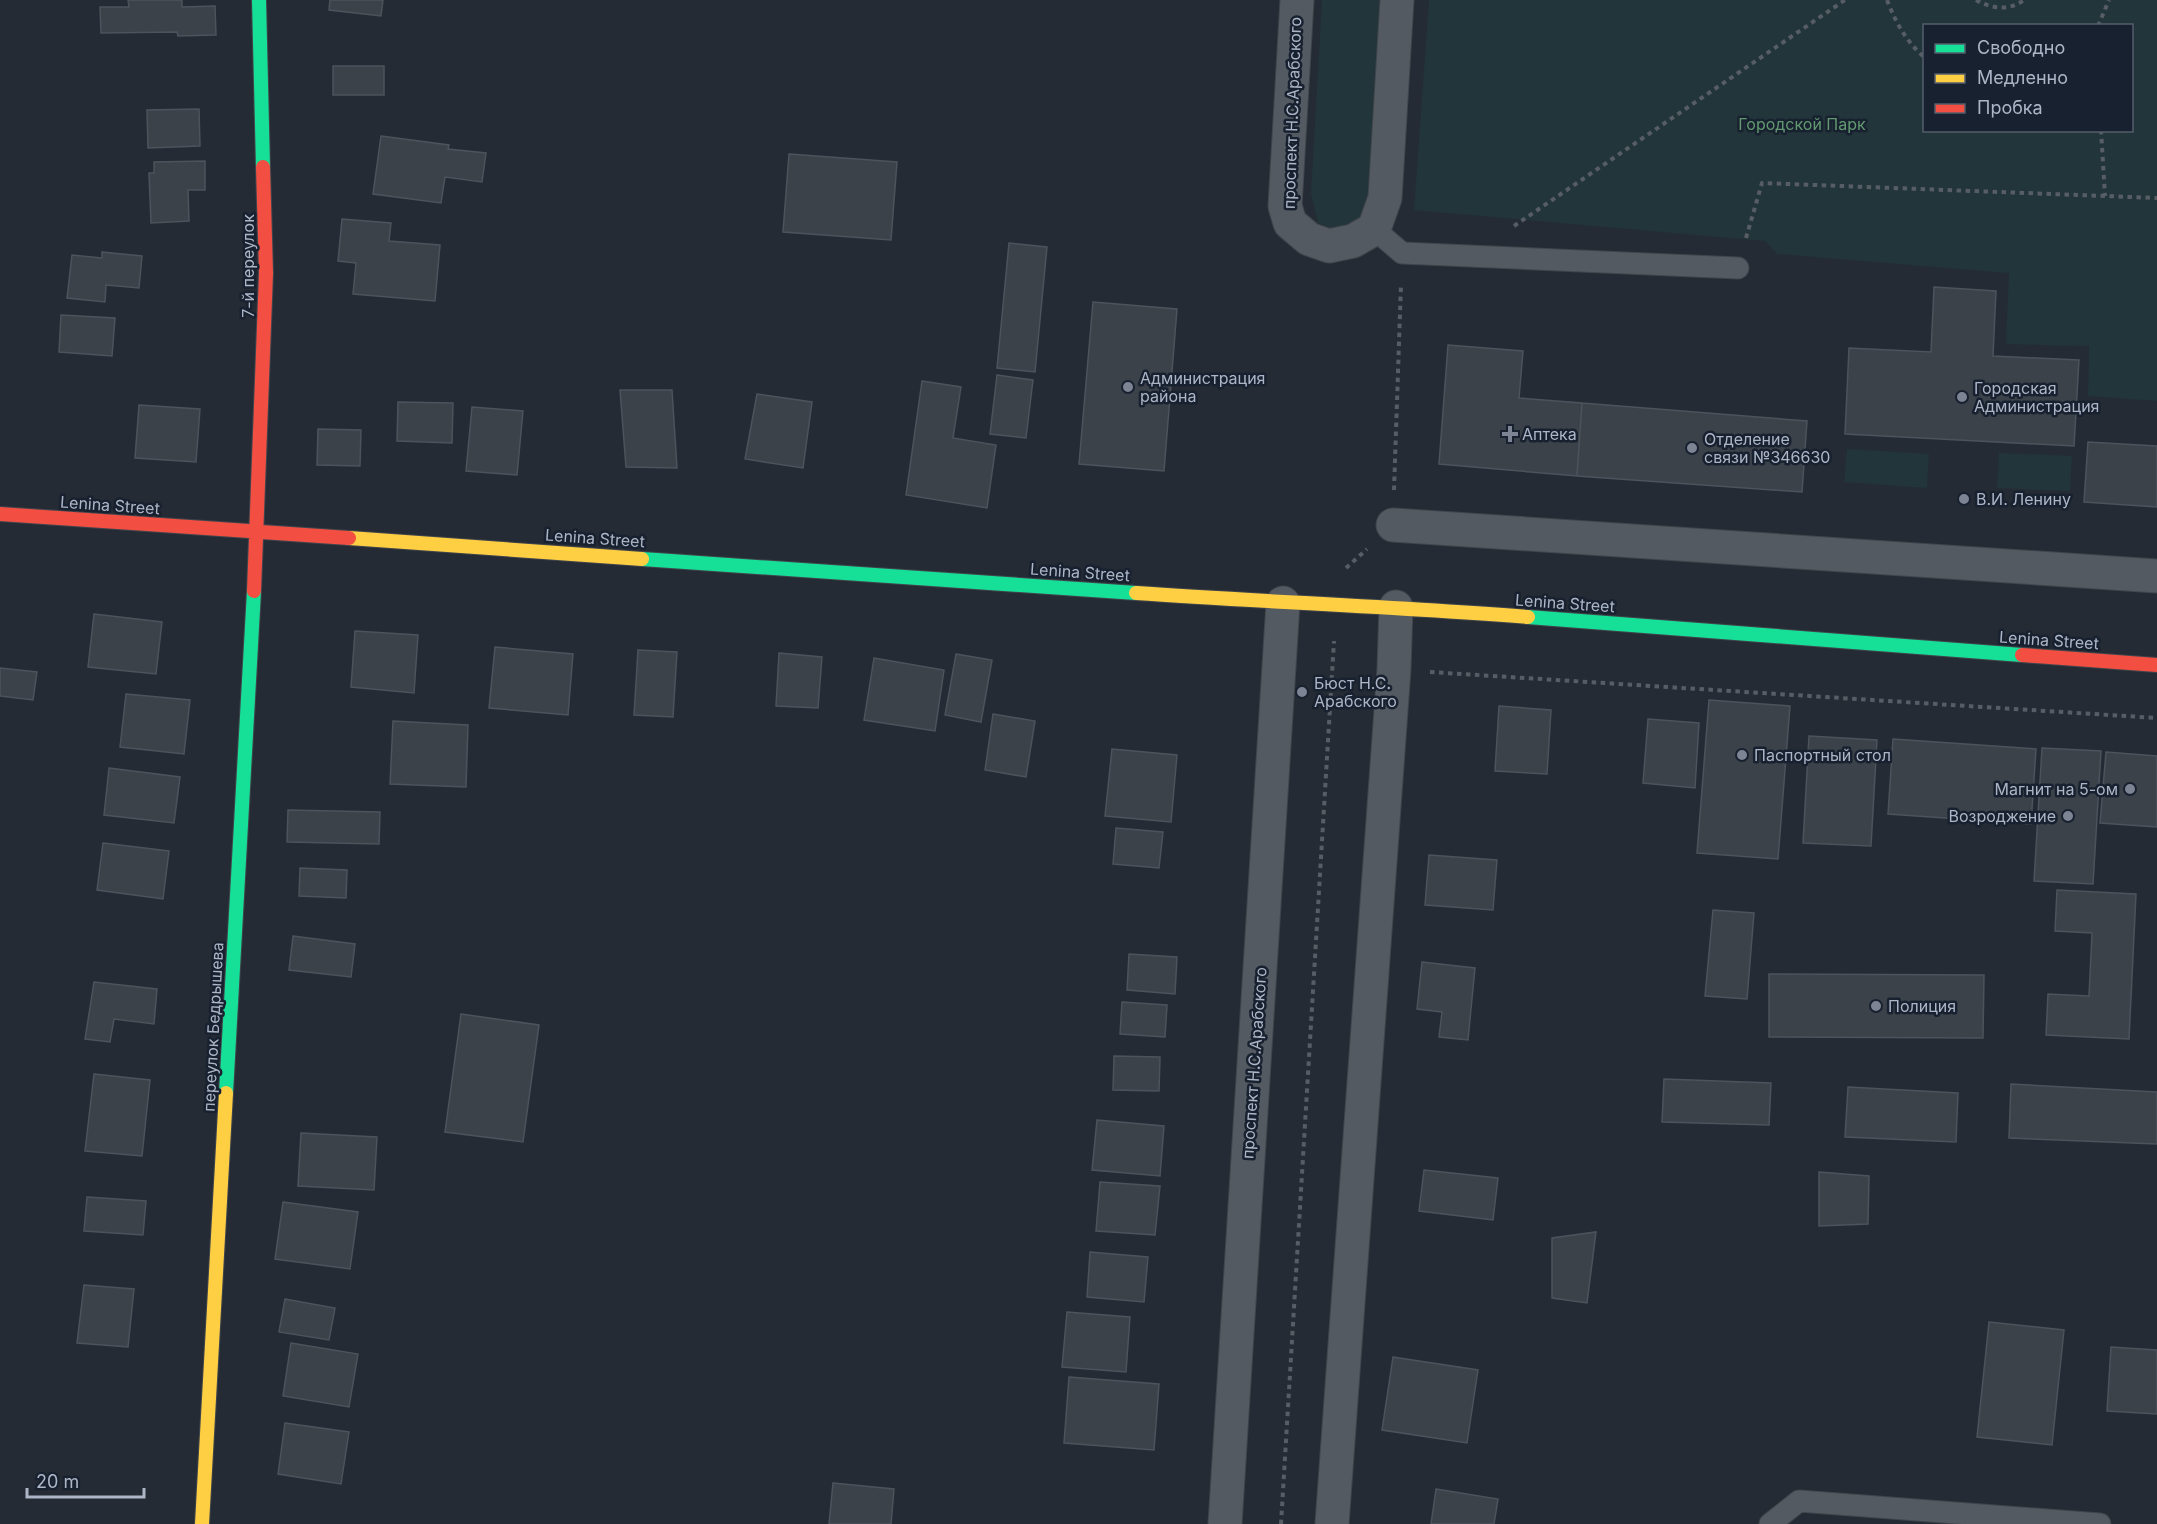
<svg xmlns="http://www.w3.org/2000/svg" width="2157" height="1524" font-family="Inter,sans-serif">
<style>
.green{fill:#22353a;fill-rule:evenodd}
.building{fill:#3c424a;stroke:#4c535c;stroke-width:1.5}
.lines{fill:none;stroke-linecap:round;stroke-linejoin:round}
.lane-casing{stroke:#41454c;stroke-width:23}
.street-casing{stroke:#41454c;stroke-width:35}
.fast-casing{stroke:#41454c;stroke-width:16}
.slow-casing{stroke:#41454c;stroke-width:16}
.jam-casing{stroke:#41454c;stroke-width:16}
.path{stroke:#575d64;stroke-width:4;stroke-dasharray:4.5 4.5;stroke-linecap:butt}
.lane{stroke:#545a62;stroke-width:21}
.street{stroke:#545a62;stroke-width:33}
.fast{stroke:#16e098;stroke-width:14}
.slow{stroke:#ffcf43;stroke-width:14}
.jam{stroke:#f24e42;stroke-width:14}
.poi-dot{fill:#7d8594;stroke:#18212f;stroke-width:2}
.labels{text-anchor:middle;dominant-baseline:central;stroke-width:5;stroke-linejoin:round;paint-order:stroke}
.street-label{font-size:16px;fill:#adb6c7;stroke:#18212f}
.park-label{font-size:16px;fill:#629970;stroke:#18212f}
.poi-label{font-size:16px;fill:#adb6c7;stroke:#18212f;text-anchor:start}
</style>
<rect width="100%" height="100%" fill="#252b34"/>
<path class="green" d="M1322,0h69l-22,225 -27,8 -24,-10 -7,-30z
M1429,0h728v401l-69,-5 1,-50 -83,-2 3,-71 -232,-19 -12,-13 -351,-31zM1924,26h208v104h-208z
M1847,449l82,5 -2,34 -83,-6z
M1999,453l73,3 -2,35 -73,-3z"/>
<path class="building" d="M128,0h54v7l33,-1 1,29 -38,1 -1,-4 -76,1 -1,-26h29z
M330,0h53l-2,16 -52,-6z
M333,66h51v29h-51z
M199,109l1,37 -52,2 -1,-38z
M381,136l68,9 -1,4 38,4 -4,29 -37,-5 -4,26 -68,-9z
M789,154l108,8 -6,78 -108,-8z
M205,161v29h-17l1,31 -38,2 -2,-50h5v-11z
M342,219l49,4 -2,18 51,4 -5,56 -82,-7 3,-31 -18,-2z
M1009,243l38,4 -12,125 -38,-4z
M102,252l40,4 -3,32 -33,-3 -1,17 -38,-4 5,-43 30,3z
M1934,287l62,4 -3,65 86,4 -5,86 -229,-12 4,-86 82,4z
M1093,302l84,7 -13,162 -85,-7z
M61,315l54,3 -3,38 -53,-4z
M1448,345l75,6 -4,47 63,5 -5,73 -138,-12z
M997,375l36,5 -7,58 -36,-4z
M922,381l39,6 -8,51 43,7 -9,63 -81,-13z
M620,390h52l5,78 -51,-1z
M757,394l55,8 -9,66 -58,-9z
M398,402l55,1 -1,40 -55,-2z
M1582,403l225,18 -5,71 -225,-16z
M139,405l61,4 -4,53 -61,-4z
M472,407l51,4 -6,64 -51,-4z
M318,429l43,1 -1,36 -43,-1z
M2088,442l69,4v61l-73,-5z
M94,614l68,8 -6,52 -68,-7z
M355,631l63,4 -4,58 -63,-6z
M495,647l78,7 -5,61 -79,-7z
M638,650l39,2 -4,65 -39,-2z
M779,653l43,4 -4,51 -42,-2z
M956,654l36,6 -11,62 -36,-7z
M874,658l70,12 -9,61 -71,-11z
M0,668l37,4 -4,28 -33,-4z
M126,694l64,6 -6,54 -64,-7z
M1709,700l81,6 -12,153 -81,-6z
M1499,706l52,4 -4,64 -52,-3z
M993,714l42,7 -9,56 -41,-7z
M1648,719l51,4 -4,65 -52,-5z
M393,721l75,4 -2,62 -76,-3z
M1809,736l68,4 -6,106 -68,-3z
M1893,739l143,10 -5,75 -143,-10z
M2042,748l59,3 -8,133 -59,-3z
M1112,749l65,6 -6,67 -66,-6z
M2106,752l51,4v71l-57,-4z
M109,768l71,9 -6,46 -70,-8z
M288,810l92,2 -1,32 -92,-2z
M1116,828l47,4 -4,36 -46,-4z
M103,843l66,8 -6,48 -66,-9z
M1429,855l68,5 -4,50 -68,-5z
M300,868l47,2 -1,28 -47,-2z
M2057,890l79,4 -7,145 -83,-4 2,-41 41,2 3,-63 -37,-2z
M1713,910l41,3 -7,86 -42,-3z
M293,936l62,8 -4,33 -62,-7z
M1129,954l48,3 -2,37 -48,-4z
M1422,962l53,6 -7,72 -29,-3 3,-25 -25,-3z
M1769,974l215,1 -1,63 -214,-1z
M94,982l63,7 -3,35 -40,-5 -4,23 -25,-3z
M1122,1002l45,3 -2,32 -45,-3z
M461,1014l78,11 -16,117 -78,-10z
M1114,1056l46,1 -1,34 -46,-1z
M94,1074l56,6 -8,76 -57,-5z
M1664,1079l107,4 -2,42 -107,-3z
M2011,1084l146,8v52l-148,-6z
M1848,1087l110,6 -2,49 -111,-5z
M1097,1120l67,6 -4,50 -68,-6z
M301,1133l76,4 -3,53 -76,-4z
M1424,1170l74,8 -5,42 -74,-9z
M1819,1172l50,4 -1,48 -49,2z
M1100,1182l60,4 -5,49 -59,-4z
M87,1197l59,4 -3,34 -59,-4z
M283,1202l75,10 -8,57 -75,-10z
M1596,1232l-9,71 -35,-5v-60z
M1090,1252l58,5 -4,45 -57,-5z
M84,1285l50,4 -6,58 -51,-4z
M285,1299l50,9 -6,32 -50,-8z
M1067,1312l63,5 -4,55 -64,-5z
M1989,1322l75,8 -12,115 -75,-8z
M291,1343l67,11 -9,53 -66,-11z
M2111,1347l46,3v64l-50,-3z
M1393,1357l85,13 -11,73 -85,-13z
M1069,1377l90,7 -5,66 -90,-7z
M285,1423l64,9 -8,52 -63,-10z
M833,1483l61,6 -3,35h-62z
M1436,1489l62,10 -4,25h-63z"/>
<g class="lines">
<g class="lane-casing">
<path id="lane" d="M1374,229l28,24 336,15
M1770,1524l29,-23 301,23"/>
</g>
<g class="street-casing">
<path id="street" d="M1297,0l-12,206 5,17 19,16 20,7 24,-5 21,-12 11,-31 12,-198
M1393,525l764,51
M1225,1524l58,-921
M1332,1524l62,-855 2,-62"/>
</g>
<g class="fast-casing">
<path id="fast" d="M259,0l4,167
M642,559l494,34
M1528,617l494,38
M226,1093l28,-502"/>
</g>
<g class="slow-casing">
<path id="slow" d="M349,538l293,21
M1136,593c131,9 262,14 392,24
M202,1524l24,-431"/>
</g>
<g class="jam-casing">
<path id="jam" d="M0,514l349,24
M254,591l12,-318 -3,-106
M2022,655l135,10"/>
</g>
<path class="path" d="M1887,0c9,23 19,41 37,57
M1976,0c16,9 33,11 48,0
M2098,26l11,-26
M2101,130l4,66
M1514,226l331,-226
M1746,238l16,-55 395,15
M1394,490l7,-206
M1346,568l21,-19
M1430,672l727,46
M1281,1524l53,-883"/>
<use href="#lane" class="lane"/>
<use href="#street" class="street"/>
<use href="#fast" class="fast"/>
<use href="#slow" class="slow"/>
<use href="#jam" class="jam"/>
</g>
<g class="poi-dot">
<circle cx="1128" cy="387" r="6"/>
<circle cx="1962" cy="397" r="6"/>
<path d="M1507 425h6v6h6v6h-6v6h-6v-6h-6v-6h6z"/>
<circle cx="1692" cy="448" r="6"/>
<circle cx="1964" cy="499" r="6"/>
<circle cx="1302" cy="692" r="6"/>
<circle cx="1742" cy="755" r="6"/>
<circle cx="2130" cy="789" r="6"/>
<circle cx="2068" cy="816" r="6"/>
<circle cx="1876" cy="1006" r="6"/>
</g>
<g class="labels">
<g class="street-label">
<text transform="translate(1292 113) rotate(-88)">проспект Н.С.Арабского</text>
<text transform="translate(248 266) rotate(-90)">7-й переулок</text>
<text transform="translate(110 505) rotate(4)">Lenina Street</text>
<text transform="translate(595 538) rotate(4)">Lenina Street</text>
<text transform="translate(1080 572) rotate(4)">Lenina Street</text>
<text transform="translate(1565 603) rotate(4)">Lenina Street</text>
<text transform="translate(2049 640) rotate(4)">Lenina Street</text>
<text transform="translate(213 1027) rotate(-87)">переулок Бедрышева</text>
<text transform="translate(1254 1063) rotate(-86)">проспект Н.С.Арабского</text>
</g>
<g class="park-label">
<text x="1802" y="124">Городской Парк</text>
</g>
<g class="poi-label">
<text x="1140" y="378">Администрация<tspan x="1140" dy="18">района</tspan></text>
<text x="1974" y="388">Городская<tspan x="1974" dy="18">Администрация</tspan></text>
<text x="1522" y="434">Аптека</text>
<text x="1704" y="439">Отделение<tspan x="1704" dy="18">связи №346630</tspan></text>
<text x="1976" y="499">В.И. Ленину</text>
<text x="1314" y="683">Бюст Н.С.<tspan x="1314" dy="18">Арабского</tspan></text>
<text x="1754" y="755">Паспортный стол</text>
<text x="2118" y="789" text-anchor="end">Магнит на 5-ом</text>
<text x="2056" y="816" text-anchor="end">Возроджение</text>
<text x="1888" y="1006">Полиция</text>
</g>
</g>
<rect x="1923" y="24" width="210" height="108" fill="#18212f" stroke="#545d6c" stroke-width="1.5"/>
<rect x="1935" y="44" width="30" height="9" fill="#16e098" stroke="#545d6c" stroke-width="1.5"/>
<text x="1977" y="54" font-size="18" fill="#adb6c7">Свободно</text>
<rect x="1935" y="74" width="30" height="9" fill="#ffcf43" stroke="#545d6c" stroke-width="1.5"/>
<text x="1977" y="84" font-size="18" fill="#adb6c7">Медленно</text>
<rect x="1935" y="104" width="30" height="9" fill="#f24e42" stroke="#545d6c" stroke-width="1.5"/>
<text x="1977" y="114" font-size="18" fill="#adb6c7">Пробка</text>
<path d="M27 1488v9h117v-9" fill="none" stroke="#adb6c7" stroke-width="3"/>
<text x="36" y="1488" font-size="18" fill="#adb6c7" stroke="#18212f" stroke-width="4.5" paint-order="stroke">20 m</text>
</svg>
